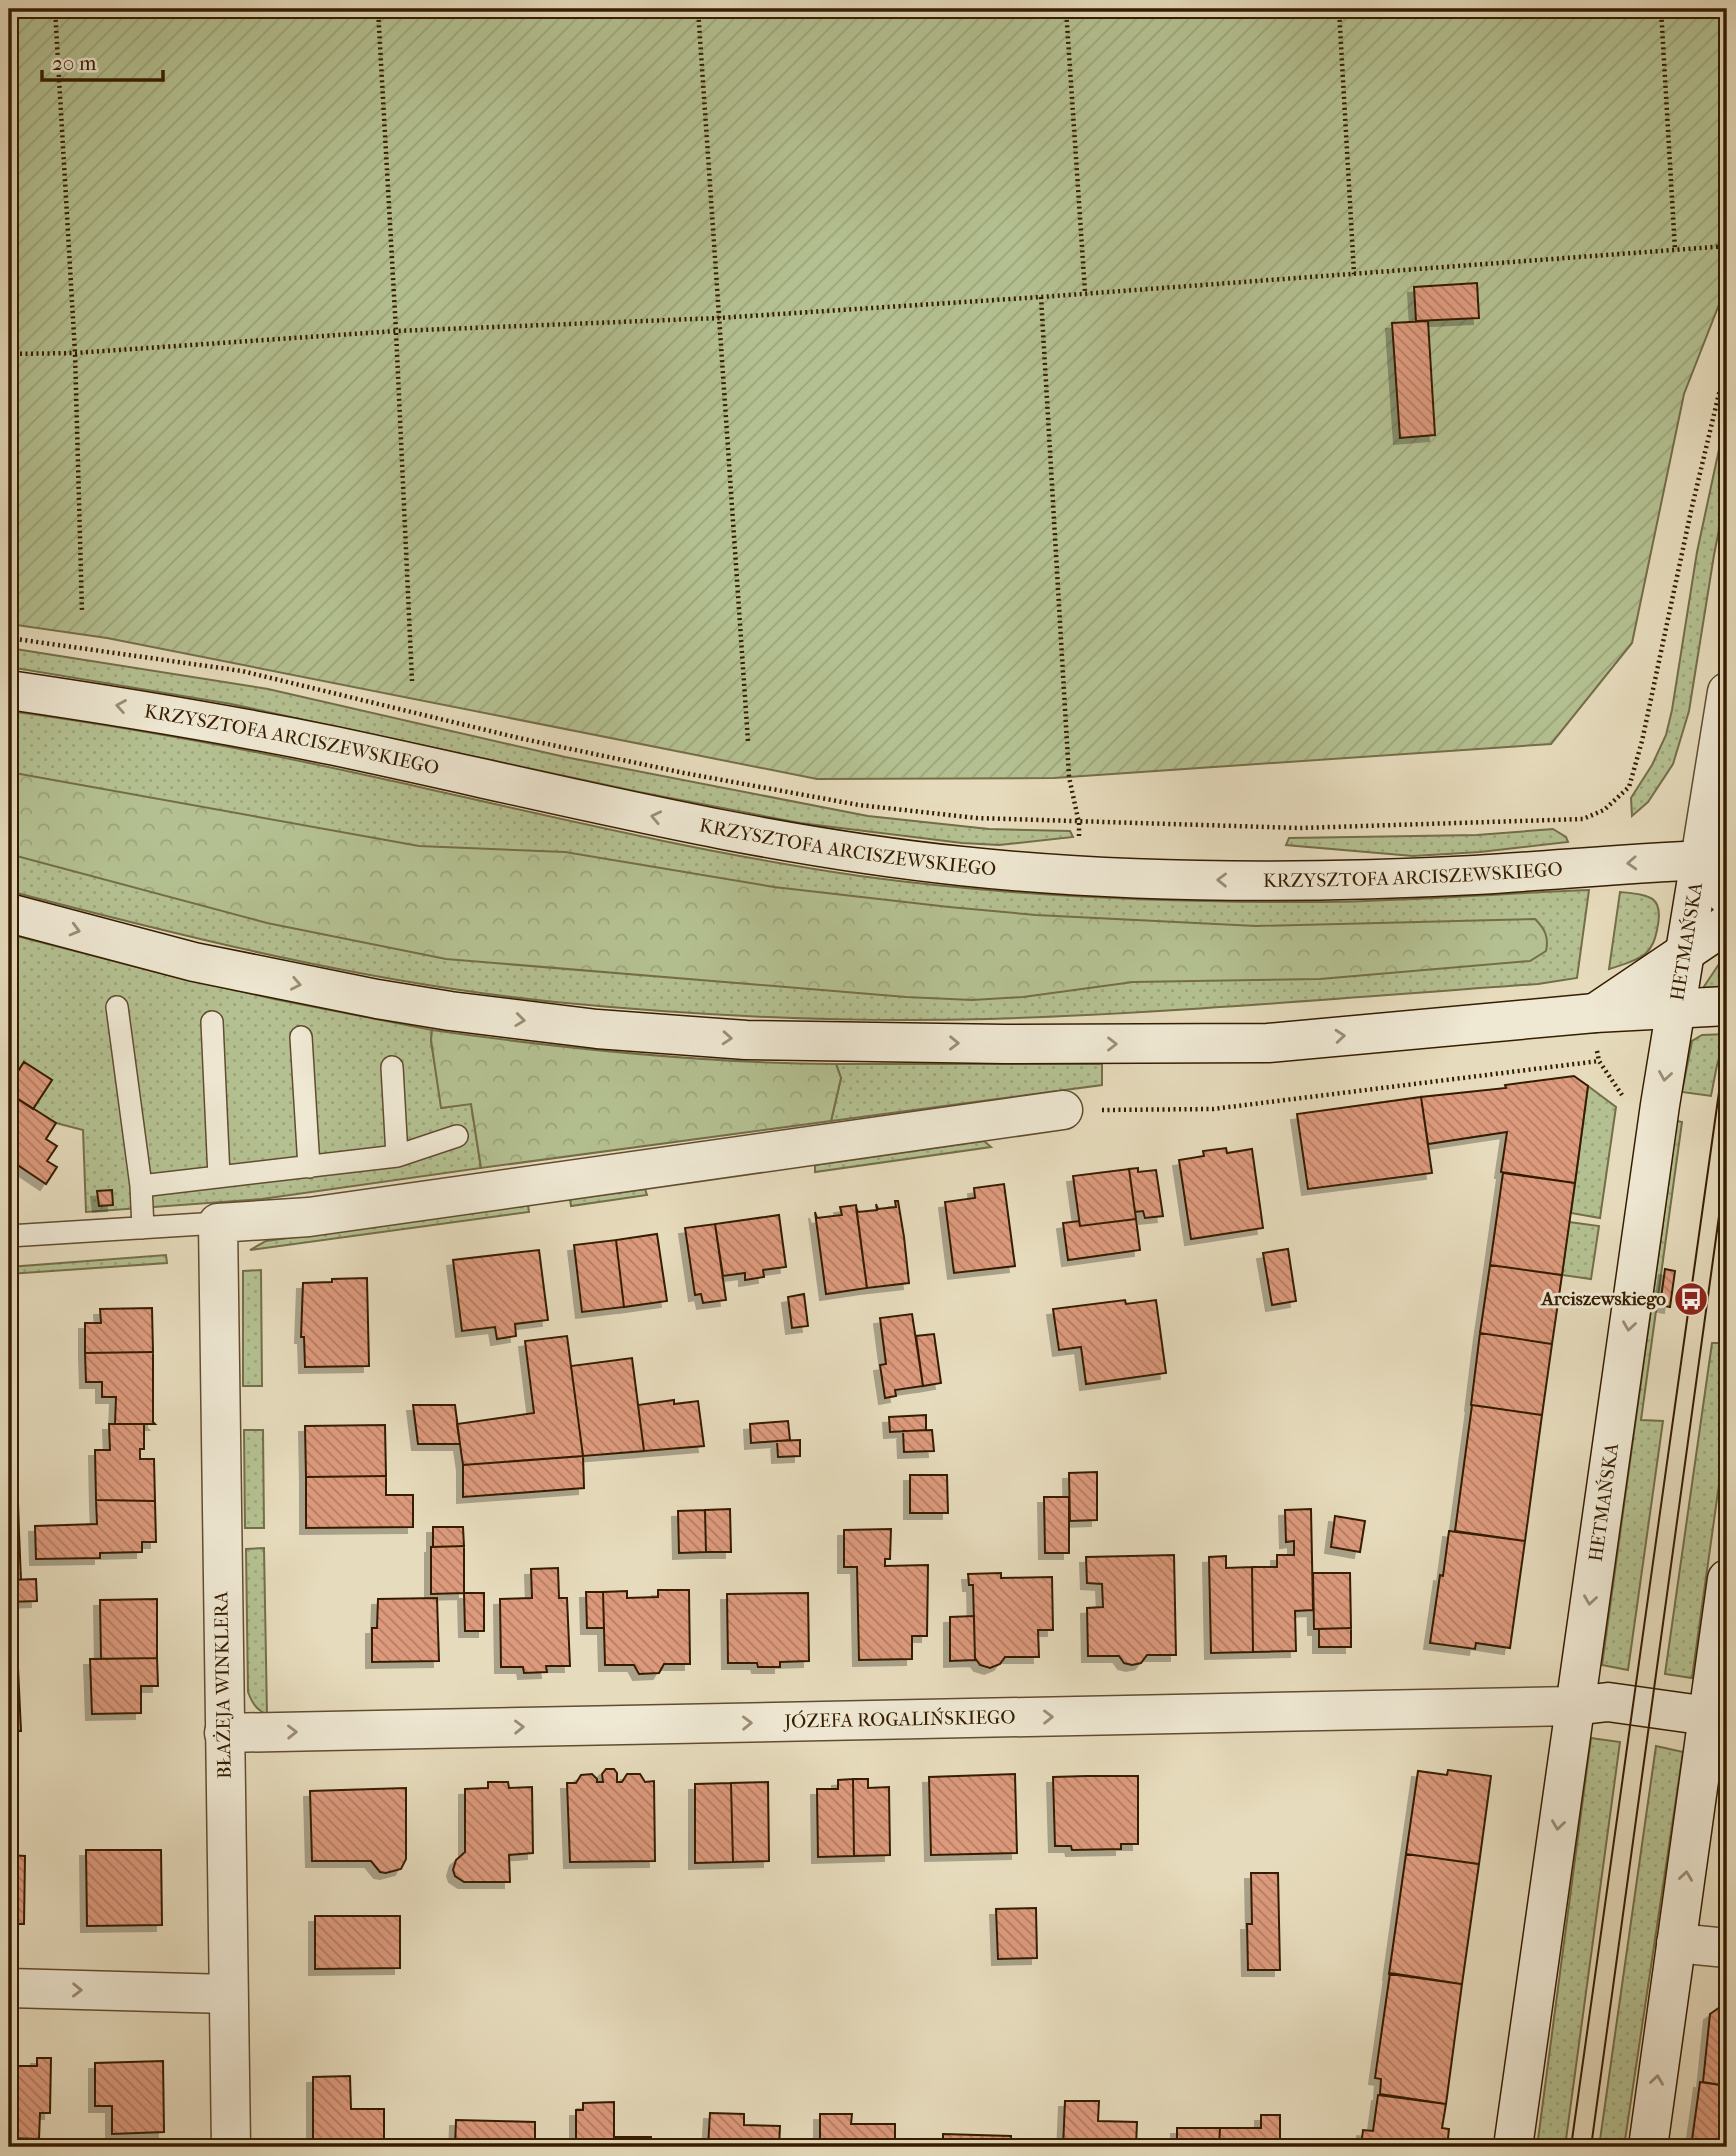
<svg xmlns="http://www.w3.org/2000/svg" width="1736" height="2156" font-family="'IM FELL French Canon',serif">
<style>
.grass{fill:url(#grass-dots);stroke:#746e48;stroke-width:2}
.forest{fill:url(#forest-crowns);stroke:#746e48;stroke-width:2}
.garden{fill:url(#garden-furrows);stroke:#746e48;stroke-width:2}
.building{fill:url(#building-back-hatch);stroke:#351d00;stroke-width:2;filter:url(#shadow)}
.lines{fill:none;stroke-linecap:round;stroke-linejoin:round}
.service-casing{stroke:#614c2f;stroke-width:24}
.minor-casing{stroke:#614c2f;stroke-width:41}
.tertiary-casing{stroke:#614c2f;stroke-width:41}
.secondary-casing{stroke:#351d00;stroke-width:41}
.path{stroke:#351d00;stroke-width:4.5;stroke-dasharray:2 3.5;stroke-linecap:butt}
.service{stroke:#efe8d3;stroke-width:21}
.minor{stroke:#efe8d3;stroke-width:38}
.tertiary{stroke:#efe8d3;stroke-width:38}
.secondary{stroke:#efe8d3;stroke-width:38}
.tram{stroke:#351d00;stroke-width:2}
.oneway{stroke:#9b8d74}
.labels{text-anchor:middle;dominant-baseline:central;stroke-width:6;stroke-linejoin:round;paint-order:stroke}
.street-label{font-size:19px;fill:#351d00;stroke:#efe8d3}
.poi-label{font-size:19px;font-weight:bold;fill:#351d00;stroke:#efe8d3;text-anchor:end}
</style>
<defs>
<pattern id="grass-dots" width="8" height="8" patternUnits="userSpaceOnUse" patternTransform="scale(1.75)"><rect width="8" height="8" fill="#b4c091"/><path d="M2 2h.1M6 6h.1" fill="none" stroke="#9ba57b" stroke-width="1.8" stroke-linecap="round"/></pattern>
<pattern id="forest-crowns" width="20" height="18" patternUnits="userSpaceOnUse" patternTransform="scale(1.75)"><rect width="20" height="18" fill="#b4c091"/><path d="M2 6a3 3 0 1 1 6 0M12 15a3 3 0 1 1 6 0" fill="none" stroke="#9ba57b"/></pattern>
<pattern id="garden-furrows" width="10" height="10" patternUnits="userSpaceOnUse" patternTransform="scale(1.75)"><rect width="10" height="10" fill="#b4c091"/><path d="M-1 1l2-2M0 10L10 0M9 11l2-2" fill="none" stroke="#9ba57b"/></pattern>
<pattern id="building-back-hatch" width="6" height="6" patternUnits="userSpaceOnUse" patternTransform="scale(1.75)"><rect width="6" height="6" fill="#dd9a7d"/><path d="M-1 5l2 2M0 0l6 6M5-1l2 2" fill="none" stroke="#b47d64"/></pattern>
<filter id="shadow"><feDropShadow dx="-6" dy="6" stdDeviation="0" flood-color="#0004"/></filter>
</defs>
<rect width="100%" height="100%" fill="#e6dbbc"/>
<filter id="stains"><feTurbulence type="fractalNoise" baseFrequency=".00286" numOctaves="4"/><feColorMatrix values="0 0 0 0 .2 0 0 0 0 .09 0 0 0 0 .02 0 0 0 .5 -.17"/></filter>
<radialGradient id="worn" r=".72"><stop offset=".6" stop-color="#630" stop-opacity="0"/><stop offset="1" stop-color="#630" stop-opacity=".3"/></radialGradient>
<path class="grass" d="M1727,412v77l-13,66 -25,156 -16,53 -25,38 -16,14 -1,-18 21,-33 14,-30 6,-25 25,-158z
M9,648l259,41 297,68 303,59 121,13 81,2 3,6 -74,8 -37,-2 -162,-20 -161,-31 -408,-88 -222,-37z
M9,711c127,17 254,41 379,69 157,35 313,73 472,96 154,21 310,27 465,26 88,-1 176,-9 264,-12l-12,88 -39,6c-183,13 -366,29 -549,35 -145,4 -290,-3 -434,-17 -186,-19 -366,-64 -546,-111z
M1553,829l13,8 2,5 -88,10 -67,4 -127,-11 3,-7 188,-3z
M1620,892c29,3 45,3 37,38 -2,9 -4,17 -12,24 -10,8 -24,11 -36,15z
M9,934l163,42 107,24 153,30 -1,11 11,67 29,-5 10,65 -219,31 -176,13 -3,-82 -27,-7 -23,-14 19,-29 -28,-18 -15,23z
M1727,952v34l-24,2z
M1727,1034l-10,31 -6,31 -29,-4 10,-51 10,-6z
M836,1064h266v21l-271,36 10,-43z
M1588,1086l28,21 -16,111 -29,-5z
M1677,1121l5,1 -41,298 22,1 -35,249 -26,-5z
M984,1141l7,6 -176,25v-7z
M645,1189l2,6 -76,11 -1,-7z
M528,1205l1,7 -279,38 16,-9z
M1569,1222l30,4 -8,53 -29,-4z
M166,1255l1,8 -158,11v-7z
M261,1270l1,116h-19v-115z
M1712,1343h15v84l-35,251 -27,-4z
M244,1430h19l1,98h-19z
M264,1548l3,167c-11,-6 -15,-12 -19,-23l-2,-143z
M1591,1738l29,4 -55,405h-28z
M1656,1746l27,6 -59,395h-25z"/>
<path class="forest" d="M9,772l410,74 146,6 209,35 175,20 87,8 220,11 279,-7c10,10 14,18 11,32l-16,10 -210,18 -187,3 -110,15 -51,3 -66,-3 -460,-38 -179,-36 -258,-69z
M432,1030c134,19 268,33 404,34l5,14 -10,43 -350,47 -10,-64 -30,4 -10,-68z"/>
<path class="garden" d="M9,9h1718v275l-43,110 -52,249 -81,101 -497,34 -237,1 -710,-141 -98,-14z"/>
<path class="building" d="M1477,283l2,35 -63,3 -2,-34z
M1428,321l7,114 -35,3 -8,-115z
M24,1062l28,18 -19,29 -24,-16v-8z
M1574,1076l14,10 -13,97 -74,-11 6,-40 -79,12 -7,-47 85,-9 -1,-3z
M9,1093l47,30 -10,16 11,7 -10,15 10,6 -11,17 -30,-20 -6,8 -1,-1z
M1421,1097l11,76 -124,16 -11,-75z
M1226,1148l1,5 25,-4 11,79 -72,11 -12,-79 25,-4 -1,-5z
M1138,1168v4l18,-2 7,46 -18,2 -2,-7 -8,1 -6,-43z
M1129,1169l7,50 -56,7 -7,-50z
M1503,1173l72,10 -13,92 -72,-10z
M1004,1184l11,82 -61,7 -9,-71 30,-4 -1,-10z
M112,1190l1,15 -14,1 -2,-15z
M895,1201h3l6,36 5,46 -42,5 -11,-81 2,5 19,-2 -1,-6 2,5 18,-2z
M856,1205l11,83 -41,6 -11,-82 2,6 25,-3 -2,-8z
M779,1215l7,52 -23,3 1,7 -19,3v-7l-22,3 -8,-52z
M1136,1219l4,31 -72,10 -5,-37 16,-2 1,5z
M715,1224l11,76 -23,3 -2,-9 -6,1 -10,-67z
M657,1234l10,67 -43,6 -8,-67z
M616,1240l8,67 -42,5 -8,-67z
M1288,1249l8,52 -24,4 -9,-52z
M539,1250l9,70 -33,4 1,12 -19,3 -2,-12 -33,4 -9,-71z
M1490,1265l72,10 -10,69 -72,-11z
M1665,1269l10,2 -5,36 -10,-2z
M367,1278l2,88 -64,1 -1,-30h-3l2,-54 29,-1v-3z
M804,1294l4,32 -16,2 -4,-31z
M1125,1300l1,4 30,-4 10,73 -80,11 -5,-37 -22,3 -6,-41z
M152,1308l1,44 -68,1v-30h16l-1,-14z
M912,1314l11,72 -28,4 1,6 -11,2 -5,-33 6,-1 -6,-46z
M1480,1333l72,11 -10,71 -71,-10z
M934,1334l7,49 -18,3 -7,-50z
M567,1336l16,120 -120,9 -6,-41 77,-11 -9,-72z
M153,1352v70l2,2h-40l1,-27h-14v-15h-16l-1,-29z
M9,1353h3l2,39h-5z
M632,1358l12,93 -61,5 -12,-90z
M674,1400v4l24,-3 6,45 -60,5 -6,-46z
M413,1405h42l5,39h-42z
M1472,1405l70,10 -17,126 -70,-10z
M926,1415v15l-36,2 -1,-15z
M788,1421l2,19 -39,3 -1,-19z
M109,1424h35v25h-4v10h14l1,42 -59,-1 -1,-50h15z
M385,1425l1,51 -80,1 -1,-51z
M932,1430l2,21 -30,1 -1,-21z
M800,1440v16l-22,1 -1,-16z
M583,1456l1,32 -121,9v-32z
M1097,1472v48l-27,1 -1,-48z
M910,1475h37l1,38h-38z
M386,1476v19h27v32l-107,1v-51z
M1044,1497h25v56h-24z
M96,1500l59,1 1,41h-14v10l-42,1v5l-64,1 -1,-33 62,-2z
M18,1503l1,29h-10v-28z
M730,1509l1,43h-25l-1,-42z
M1311,1509l2,101 -18,1 1,40 -43,1 -1,-85h25v-12h17v-14l-8,1 -1,-32z
M705,1510l1,42 -27,1 -1,-42z
M1335,1516l30,5 -5,31 -29,-5z
M433,1527h30l1,19 -31,1z
M891,1529l-1,30h-5v7l43,-1 -1,71h-15v23l-53,1 -2,-93h-13v-37z
M1449,1531l76,10 -15,107 -34,-5 -1,6 -45,-6 10,-68 3,1z
M9,1532h10l2,48h-12z
M464,1546v47l-33,1v-47z
M1174,1555l2,100h-29l-6,8 -9,2 -8,-2 -5,-7h-31l-1,-48 16,-1 -1,-23 -15,-1 -1,-26z
M1226,1556v12l26,-1 1,85 -42,1 -2,-96z
M558,1568l1,30h8l3,68h-24l1,6 -23,1 -1,-6h-22l-1,-68 32,-1 -1,-29z
M1001,1573v5l51,-1 1,53h-15l1,27h-34l-5,7 -10,4 -10,-3 -5,-7 -2,-73h-4l-1,-11z
M1313,1573h37l1,55 -37,1z
M36,1579l1,22 -28,1v-22z
M658,1590h31l1,74h-26l-5,9 -20,1 -5,-9h-29l-2,-73 24,-1v7l31,-1z
M586,1592h17l1,36h-17z
M464,1593h20v38h-19z
M808,1593l1,68 -29,1v5h-22l-1,-4h-29l-1,-69z
M437,1598l2,63 -67,1v-34h5l1,-29z
M157,1599v59l-56,1 -1,-59z
M974,1616l1,44 -25,1v-44z
M1351,1628v19h-32v-18z
M157,1658l1,28h-17v27l-49,1 -2,-55z
M9,1668h9l3,63h-12z
M606,1769h8l3,4v9h5l5,-8h13l5,8 9,-1 1,80 -85,1 -3,-79h9l5,-8 11,-1 5,5v3h6l-1,-8z
M1448,1770l43,6 -12,88 -73,-10 12,-83 29,4z
M1015,1774l2,79 -86,2 -2,-78z
M1086,1776h52v68h-17v5l-49,1 -1,-4h-16l-2,-69z
M853,1779l1,77 -36,1 -1,-68h21v-9z
M853,1779h15v9l21,-1 1,68 -36,1z
M488,1782h20l1,6 23,-1 1,66 -24,2 1,27h-46l-9,-6 -2,-6 3,-10 9,-8v-63l23,-1z
M768,1782l1,79 -36,1 -2,-79z
M731,1783l2,79 -38,1v-79z
M406,1788v71l-5,10 -15,4 -6,-1 -9,-11h-59l-2,-70z
M86,1850h75l1,75 -75,1z
M1406,1854l73,10 -17,120 -73,-10z
M9,1855l16,1 -1,68h-15z
M1278,1873l2,97h-32l-1,-46h5l-1,-51z
M1036,1908l1,50 -39,1 -2,-50z
M315,1916h85v52l-85,1z
M1390,1973l72,11 -16,120 -66,-10 1,-15 -6,-1z
M1720,2007l7,1v78l-24,-4 7,-68z
M37,2058h14l-1,55h-10l-1,26 -30,-1v-72h28z
M163,2061l1,71 -52,2v-28h-17v-43z
M350,2076l1,33h33v38h-71v-70z
M1700,2082l27,4v61h-36z
M1378,2095l68,9 -4,24 7,1 -2,18h-86l2,-17 10,1z
M1065,2101h34l-1,20 39,1 -1,25h-73z
M614,2102v45h-38v-37h7v-7z
M710,2113l34,1v11l36,1 -1,21h-71z
M820,2114h32l-1,10h44v23h-75z
M1261,2115h19v32h-61l1,-19h41z
M456,2120l79,2v25h-80z
M1177,2128h43l-1,19h-42z
M943,2134l68,2v11h-68z
M614,2137h37v10h-37z
M119,2139v8h-49v-7z"/>
<g class="lines">
<g class="service-casing">
<path id="service" d="M117,1007l24,179 2,42
M212,1022l7,155
M301,1037l8,130
M392,1067l5,89
M141,1186l256,-30 60,-20
M9,1236l209,-13"/>
</g>
<g class="minor-casing">
<g id="minor">
<path id="s1" d="M224,1733l1350,-27"/>
<path d="M1676,1943l51,5"/>
<path d="M9,1988l219,6"/>
<path d="M231,2147l-13,-924 91,-6 754,-107"/>
</g>
</g>
<g class="tertiary-casing">
<path id="tertiary" d="M1700,860l27,-168"/>
</g>
<g class="secondary-casing">
<g id="secondary">
<path id="s2" d="M9,690c109,16 218,34 326,56 208,44 414,98 626,120 170,18 343,18 514,9 84,-5 168,-13 252,-16"/>
<path d="M1700,860l27,36"/>
<path d="M9,913l185,49 183,37 73,12 147,18 149,11 259,4 263,-1 327,-30 132,-7"/>
<path d="M1595,1013l132,-89"/>
<path d="M1574,1706l34,-4 100,14"/>
<path id="s3" d="M1513,2147l147,-1042 40,-245"/>
<path d="M1648,2147l79,-568"/>
</g>
</g>
<path class="path" d="M55,9l20,344 7,259
M378,9l18,322 16,350
M698,9l50,732
M1066,9l19,283
M1339,9l15,265
M1661,9l14,241
M1041,297l28,480 10,46v13
M9,354l66,-1 321,-22 322,-13 323,-21 686,-51
M9,638l233,33 277,67 165,35 175,32 117,13 324,10 283,-9 21,-9 25,-23 13,-46 49,-230 36,-151
M1597,1051l2,10 23,34
M1102,1110l111,-1 386,-48"/>
<use href="#service" class="service"/>
<use href="#minor" class="minor"/>
<use href="#tertiary" class="tertiary"/>
<use href="#secondary" class="secondary"/>
<path class="tram" d="M1571,2147l149,-1062 7,-25
M1591,2147l136,-989"/>
</g>
<defs><path id="oneway-chevron" d="M-2-3.5L2.5 0L-2 3.5" fill="none" stroke-width="1.6" stroke-linecap="round" stroke-linejoin="round" transform="scale(1.75)"/></defs>
<g class="oneway">
<use href="#oneway-chevron" transform="translate(121 706) rotate(-170)"/>
<use href="#oneway-chevron" transform="translate(656 817) rotate(-168)"/>
<use href="#oneway-chevron" transform="translate(1632 863) rotate(177)"/>
<use href="#oneway-chevron" transform="translate(1222 880) rotate(-179)"/>
<use href="#oneway-chevron" transform="translate(75 930) rotate(15)"/>
<use href="#oneway-chevron" transform="translate(296 984) rotate(11)"/>
<use href="#oneway-chevron" transform="translate(520 1020) rotate(7)"/>
<use href="#oneway-chevron" transform="translate(1340 1036) rotate(-5)"/>
<use href="#oneway-chevron" transform="translate(727 1038) rotate(4)"/>
<use href="#oneway-chevron" transform="translate(954 1043) rotate(1)"/>
<use href="#oneway-chevron" transform="translate(1112 1044)"/>
<use href="#oneway-chevron" transform="translate(1665 1076) rotate(99)"/>
<use href="#oneway-chevron" transform="translate(1629 1326) rotate(98)"/>
<use href="#oneway-chevron" transform="translate(1590 1600) rotate(98)"/>
<use href="#oneway-chevron" transform="translate(1048 1717) rotate(-1)"/>
<use href="#oneway-chevron" transform="translate(747 1723) rotate(-1)"/>
<use href="#oneway-chevron" transform="translate(519 1727) rotate(-1)"/>
<use href="#oneway-chevron" transform="translate(292 1732) rotate(-1)"/>
<use href="#oneway-chevron" transform="translate(1558 1825) rotate(98)"/>
<use href="#oneway-chevron" transform="translate(1686 1876) rotate(-82)"/>
<use href="#oneway-chevron" transform="translate(77 1990) rotate(1)"/>
<use href="#oneway-chevron" transform="translate(1657 2080) rotate(-82)"/>
</g>
<defs>
<g id="bus-disc" transform="scale(1.75)"><circle r="9.5" fill="#8f2418" stroke="#efe8d3"/><path d="M-5-6H5V4H4V6H2V4H-2V6H-4V4H-5ZM-3.5-4V0h7V-4ZM-3.5 1.2v1.5H-2V1.2ZM2 1.2v1.5H3.5V1.2Z" fill="#fff"/></g>
</defs>
<g fill-rule="evenodd">
<use href="#bus-disc" x="1691" y="1299"/>
</g>
<g class="labels">
<g class="street-label">
<text stroke="none"><textPath href="#s2" startOffset="287">KRZYSZTOFA ARCISZEWSKIEGO</textPath></text>
<text stroke="none"><textPath href="#s2" startOffset="854">KRZYSZTOFA ARCISZEWSKIEGO</textPath></text>
<text stroke="none"><textPath href="#s2" startOffset="1421">KRZYSZTOFA ARCISZEWSKIEGO</textPath></text>
<text stroke="none"><textPath href="#s3" startOffset="1218">HETMAŃSKA</textPath></text>
<text stroke="none"><textPath href="#s3" startOffset="651">HETMAŃSKA</textPath></text>
<text transform="translate(223 1685) rotate(-91)">BŁAŻEJA WINKLERA</text>
<text stroke="none"><textPath href="#s1" startOffset="676">JÓZEFA ROGALIŃSKIEGO</textPath></text>
</g>
<g class="poi-label">
<text x="1666" y="1299">Arciszewskiego</text>
</g>
</g>
<rect width="1736" height="2156" fill="none" stroke="#e6dbbc" stroke-width="35"/>
<rect x="10" y="10" width="1715" height="2135" fill="none" stroke="#351d00" stroke-width="3.5"/>
<rect x="18" y="18" width="1701" height="2121" fill="none" stroke="#351d00" stroke-width="2"/>
<path d="M42 70v10h121v-10" fill="none" stroke="#351d00" stroke-width="3.5"/>
<text x="52" y="70" font-size="21" fill="#351d00" stroke="#efe8d3" stroke-width="5" paint-order="stroke">20 m</text>
<rect width="100%" height="100%" filter="url(#stains)"/>
<rect width="100%" height="100%" fill="url(#worn)"/>
</svg>
